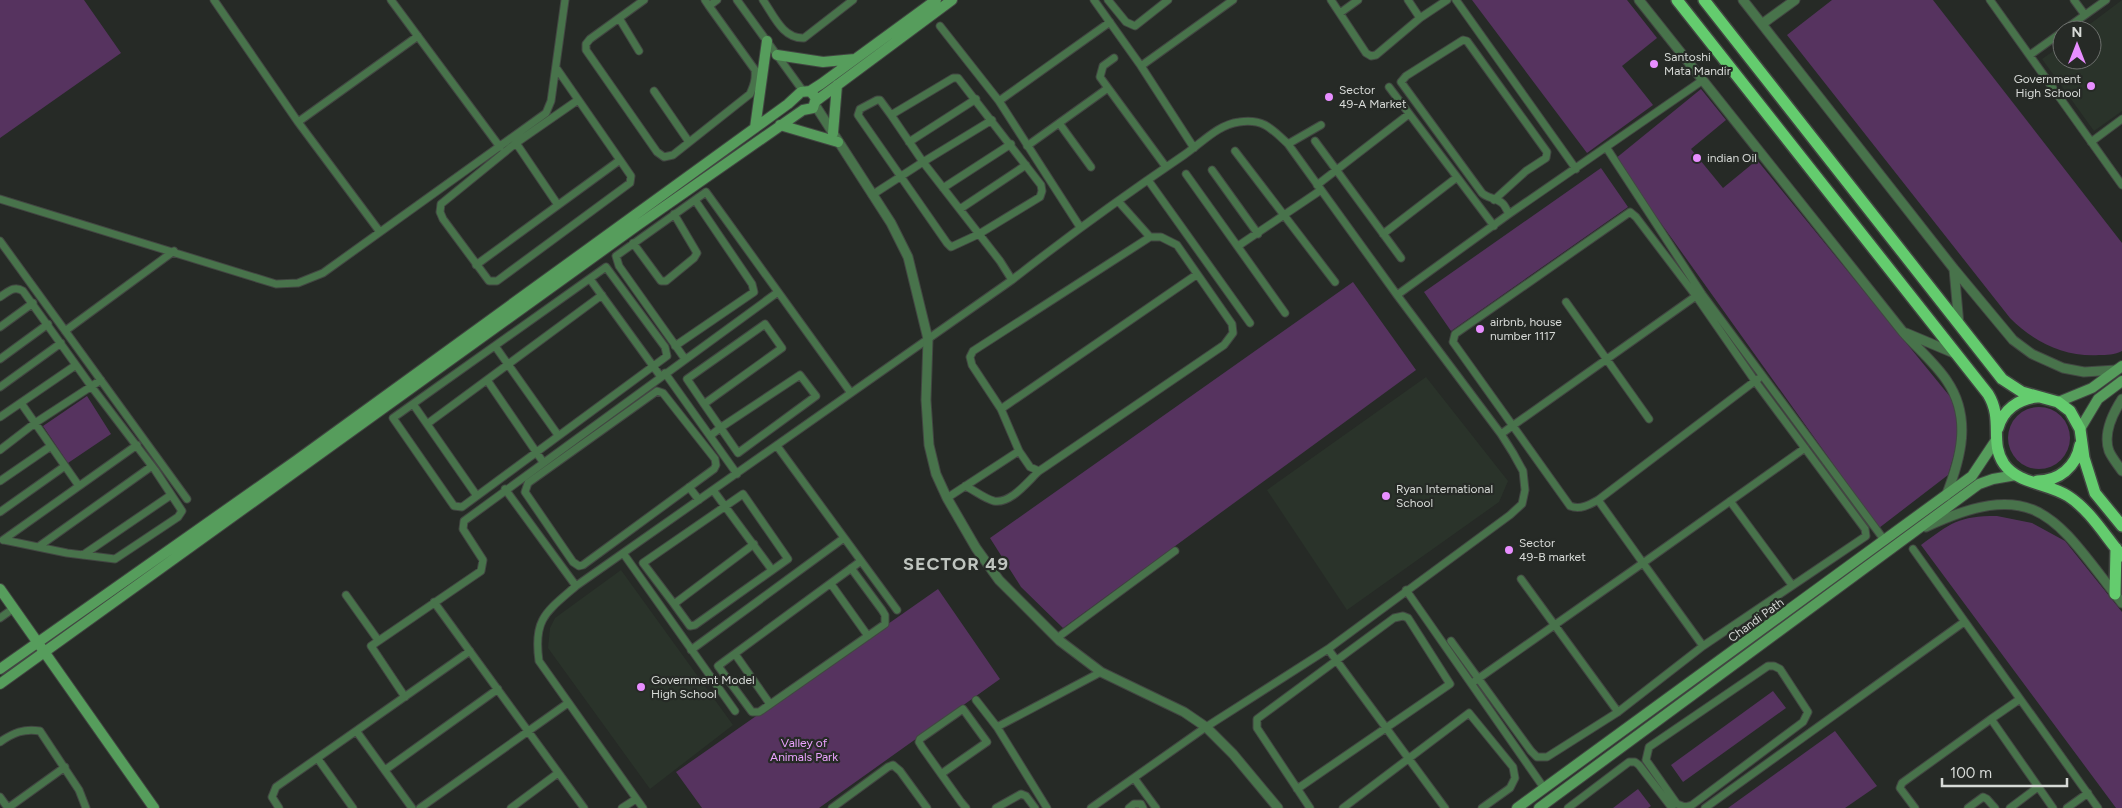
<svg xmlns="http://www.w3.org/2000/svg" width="2122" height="808" font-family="Figtree,sans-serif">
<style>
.built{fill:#2a332a}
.green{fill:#56335f}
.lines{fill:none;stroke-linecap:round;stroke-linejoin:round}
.minor-casing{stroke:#424642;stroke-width:9}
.tertiary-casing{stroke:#424642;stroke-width:11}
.secondary-casing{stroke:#424642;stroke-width:12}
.trunk-casing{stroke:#424642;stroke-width:14}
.minor{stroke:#48734b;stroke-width:7}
.tertiary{stroke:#48734b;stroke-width:9}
.secondary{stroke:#569d5c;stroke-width:10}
.trunk{stroke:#64cc6e;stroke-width:11}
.poi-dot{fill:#e88eff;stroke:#262a26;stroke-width:2}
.labels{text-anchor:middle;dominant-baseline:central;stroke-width:4.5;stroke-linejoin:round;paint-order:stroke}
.poi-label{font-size:12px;fill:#d7dad7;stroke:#262a26;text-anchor:start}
.street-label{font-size:12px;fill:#d7dad7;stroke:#262a26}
.park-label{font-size:12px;fill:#eca3ff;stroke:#262a26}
.district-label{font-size:18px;font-weight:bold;letter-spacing:1px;fill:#bfc5bf;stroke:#262a26}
</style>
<rect width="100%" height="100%" fill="#262a26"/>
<path class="built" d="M2122,0v111l-28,20 -52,-72 20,-14v15h30v-30h-10z
M1426,377l82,104 -9,21 -152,108 -80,-120z
M621,570l112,155 -83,64 -102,-141 2,-20 5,-10z"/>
<path class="green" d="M0,0h84l37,53 -121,85z
M1472,0h155l30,38 -35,28 31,39 -66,48z
M1832,0h101l189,243v108c-7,4 -16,4 -23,4 -35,2 -65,-13 -89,-37l-223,-283z
M1701,89l25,31 -35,29 32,39 34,-28 195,239 6,21v21l-10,34 -69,53 -264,-369z
M1601,168l27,39 -177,124 -27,-39z
M1353,282l63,88 -353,258 -42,-41 -31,-49z
M87,396l24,38 -43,29 -25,-37z
M2008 438a31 31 0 1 1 62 0a31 31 0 1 1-62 0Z
M1997,516l35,7 33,18 57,71v196h-6l-195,-263c30,-22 37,-29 76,-29z
M938,589l62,90 -181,129h-117l-26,-36z
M1773,691l13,17 -103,74 -12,-17z
M1835,731l42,55 -32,22h-117z
M1638,789l13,17 -3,2h-35z"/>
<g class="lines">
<g class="minor-casing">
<path id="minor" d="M214,0l84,122 82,110
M391,0l109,147
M644,0l-54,39 -4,5v6l71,102 7,5 9,-2 77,-61c4,-9 6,-15 5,-24l-46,-64
M705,0l4,6 8,-6
M737,0l66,91
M763,0c11,16 20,39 41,38l49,-38
M1094,0l47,66 53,82
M1108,0l18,22 9,4 33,-26
M1331,0l35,53 5,3 5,-1 44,-37 27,-18
M1408,0l12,18
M1456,0l120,169
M1990,0l132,185
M2074,0l11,15
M1340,13l18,-13
M619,18l20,33
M940,26l59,75 81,126
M2064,30l42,-30
M2030,55l32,-23
M1114,58l-11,8 -3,11 66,90
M1141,66l92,-66
M1389,87l105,139
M654,91l35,51
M578,100l-62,43 -75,61 -1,8 3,7 46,62h8l133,-98 1,-7 -11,-16
M999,101l111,-79
M992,120l-69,42 77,99 12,19
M298,122l120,-86
M1059,123l32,44
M1315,141l86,117
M909,142l67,-43
M2091,142l31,-23
M516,143l42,62
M1288,144l33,-19
M1027,146l81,-58
M1606,147l96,147 183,247
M1235,151l100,131
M1212,170l46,64
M1186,174l99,139
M1148,180l102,143
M1317,185l92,-71
M943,188l68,-44
M872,195l51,-33 -32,-47 62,-37h5l83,107 1,6 -2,6 -61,37 -28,13 -4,-4 -87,-125 -2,-3 2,-6 17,-9h3l11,15
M0,199l276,85 22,-1 25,-10 223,-160 5,-12 14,-101
M1494,200l32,-29 20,-13 1,-6 -80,-111 -4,-1 -57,36 -5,6 81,111c5,5 14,5 20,10 3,2 5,8 7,11
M1118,201l32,36
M960,209l66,-44
M1383,234l73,-56
M1150,237h11l16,8 55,79 1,9 -9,12 -179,122 -6,4 -9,-4 -11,-16 -18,-42 -29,-44 -2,-8 3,-6z
M0,241l187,258
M633,243l28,38h5l28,-23 3,-5 -23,-39
M1238,246l83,-56
M476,265l144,-105 -63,-91
M606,267l59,80 2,9 -205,151 -8,-1 -61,-88z
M590,279l71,98
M1397,295l112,-81 194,-134
M1696,296l-60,-79 -6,-5 -175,122 -2,8 117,164c10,4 19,-1 28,-6l157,-119 110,148 1,7 -163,110
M0,297c8,-5 14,-12 23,-6l68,95 64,84 27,41 -4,6 -63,42 -48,-6 -63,-13
M1566,302l83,117
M0,327l33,-24
M65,331l109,-80
M495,346l63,89
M675,346l79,-54 -2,-8 -57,-84
M0,359l48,-35
M685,359l-66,-93 -3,-10 90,-64 145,201
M665,373l72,101
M487,380l56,82
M0,387l61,-44
M657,391l6,2 52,66 1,6 -2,4 -131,96 -4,1 -6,-4 -48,-70 3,-9z
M21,403l58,83
M413,404l64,92
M704,404l-17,-25 78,-55 17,24 -78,56 34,49 78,-57 -16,-21 -80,53 -10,8
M1001,409l195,-134
M0,417l76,-52
M427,424l175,-129
M1501,434l195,-138 59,85 3,-2
M777,446l120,164
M0,450l35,-27 66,-43
M0,481l51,-35
M965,486c9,4 20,13 29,15 17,3 34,-20 45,-30
M689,487l10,13
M505,489l71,97
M713,490l59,80
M947,498l72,-47
M1730,501l62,84
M0,512l65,-46
M3,540l134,-95
M38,547l114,-81
M1913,549l185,259
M623,553l112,158
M83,555l88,-60
M851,568l31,42 3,5v9l-126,88h-7l-34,-46 143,-105
M1521,579l97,133
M831,584l37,52
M1406,590l138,198
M346,595l32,45
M434,602l150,206
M674,604l16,22 5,-1 93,-66 -45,-65 -100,69 31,41 80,-60
M0,618l14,-10
M1057,638l118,-87
M1451,641l80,110 6,6h10l71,-45 85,-66 -60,-83 162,-115
M1328,649l117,159
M691,650l153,-112
M735,654l35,50
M1768,666h6l6,3 28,43 -5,10 -111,83 -7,2 -8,-3 -31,-44 3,-13z
M1472,683l171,-120 -45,-63
M405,697l-34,-51 110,-75 2,-11 -20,-31 1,-8 314,-229
M2020,699l-29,20 62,89
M976,700l21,27 50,81
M997,727l104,-55
M357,732l55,76
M0,742c13,-9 24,-14 40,-11l39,59 7,18
M318,759l35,49
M385,770l113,-81
M941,774l46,-32 -24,-33 -43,30 -1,3 3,5 39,55 5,6
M1134,778l22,30
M1297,789l153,-105 -42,-66 -5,-2 -9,2 -137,101v9l53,80
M0,797l8,11
M8,808l57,-41
M279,808l-7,-11 4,-10 194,-136
M420,808l148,-105
M511,808l47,-35
M622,808l14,-9
M643,808l-104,-147c-6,-42 7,-49 37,-75l436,-306c56,-44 113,-85 172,-125 18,-12 33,-30 55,-33 24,-4 33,7 49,22l109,151 104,139 12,19 10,18 2,19 -3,14 -12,11 -182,134 -122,78 -115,81
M832,808l56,-41 5,-2 7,6 27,37
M996,808l25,-14 5,2 9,12
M1129,808l5,-4h7l2,4
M1343,808l126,-95 44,54 2,11 -5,10 -28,20
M1568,808l61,-46h6l4,3 33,43
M1705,808l259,-186
M1915,808l-15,-20 2,-5 89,-64
M1968,808l15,-11 4,2 8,9
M2010,808l28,-21
M2067,808l21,-15"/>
</g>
<g class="tertiary-casing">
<path id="tertiary" d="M1639,0l264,332c14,16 32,31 44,49 25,37 14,77 -1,115
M1743,0l211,269 59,71 19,14 31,14 21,4 32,-2
M1762,24l33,-24
M815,105l76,118 17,34 20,82 -2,61 3,45 7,29 11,24 29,50 23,32 61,61 41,31 83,40 22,15 27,27 45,54
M1954,269l5,56
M1906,333l50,21
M2122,399c-9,14 -19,35 -13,52 3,7 9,14 13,20
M1926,527c113,-53 130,-7 196,76"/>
</g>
<g class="secondary-casing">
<path id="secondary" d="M777,55l46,7 32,-3
M816,101l136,-101
M780,125l58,17
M755,128l12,-87
M833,133l4,-48
M2058,402l34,-14 30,-22
M2080,429l18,-30 24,-18
M0,589l154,219
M0,669l297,-209 491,-356 13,-12 9,-1 11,-7 115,-84
M0,684l638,-459 165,-115 10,-2 3,-10 -6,-7
M1517,808l455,-332 24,-36
M1539,808l440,-324 14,-5 23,-4"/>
</g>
<g class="trunk-casing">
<path id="trunk" d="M1677,0l311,394c16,26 1,48 16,70 14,20 44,19 64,32 22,14 37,40 54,60
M1704,0l298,379 20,13 36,10 12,9 10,18 4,29 11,35 27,33
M1998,428c5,-18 20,-29 39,-31
M2037,481c22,0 39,-14 43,-36
M2115,594l1,-46"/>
</g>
<use href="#minor" class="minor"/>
<use href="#tertiary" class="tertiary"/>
<use href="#secondary" class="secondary"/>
<use href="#trunk" class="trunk"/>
</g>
<g class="poi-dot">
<circle cx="1654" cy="64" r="5"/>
<circle cx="2091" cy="86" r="5"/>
<circle cx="1329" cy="97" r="5"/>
<circle cx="1697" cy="158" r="5"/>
<circle cx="1480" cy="329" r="5"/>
<circle cx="1386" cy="496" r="5"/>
<circle cx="1509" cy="550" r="5"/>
<circle cx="641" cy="687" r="5"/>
</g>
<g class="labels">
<g class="poi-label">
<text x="1664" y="57">Santoshi<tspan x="1664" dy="14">Mata Mandir</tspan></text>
<text x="2081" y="79" text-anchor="end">Government<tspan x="2081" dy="14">High School</tspan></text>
<text x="1339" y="90">Sector<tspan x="1339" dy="14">49-A Market</tspan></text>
<text x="1707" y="158">indian Oil</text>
<text x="1490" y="322">airbnb, house<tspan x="1490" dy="14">number 1117</tspan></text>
<text x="1396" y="489">Ryan International<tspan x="1396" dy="14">School</tspan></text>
<text x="1519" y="543">Sector<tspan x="1519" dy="14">49-B market</tspan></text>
<text x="651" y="680">Government Model<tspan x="651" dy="14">High School</tspan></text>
</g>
<g class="street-label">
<text transform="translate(1756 620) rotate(-36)">Chandi Path</text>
</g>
<g class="park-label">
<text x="804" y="743">Valley of<tspan x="804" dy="14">Animals Park</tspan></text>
</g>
<g class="district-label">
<text x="956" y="564">SECTOR 49</text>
</g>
</g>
<g transform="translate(2077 45)"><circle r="24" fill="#262a26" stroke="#6d706d"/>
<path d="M0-4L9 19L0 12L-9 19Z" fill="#e88eff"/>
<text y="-8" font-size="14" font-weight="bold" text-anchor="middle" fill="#d7dad7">N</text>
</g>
<path d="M1942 778v8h125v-8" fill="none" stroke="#d7dad7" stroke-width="2.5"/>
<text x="1950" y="778" font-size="15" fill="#d7dad7" stroke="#262a26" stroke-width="4" paint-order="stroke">100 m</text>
</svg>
